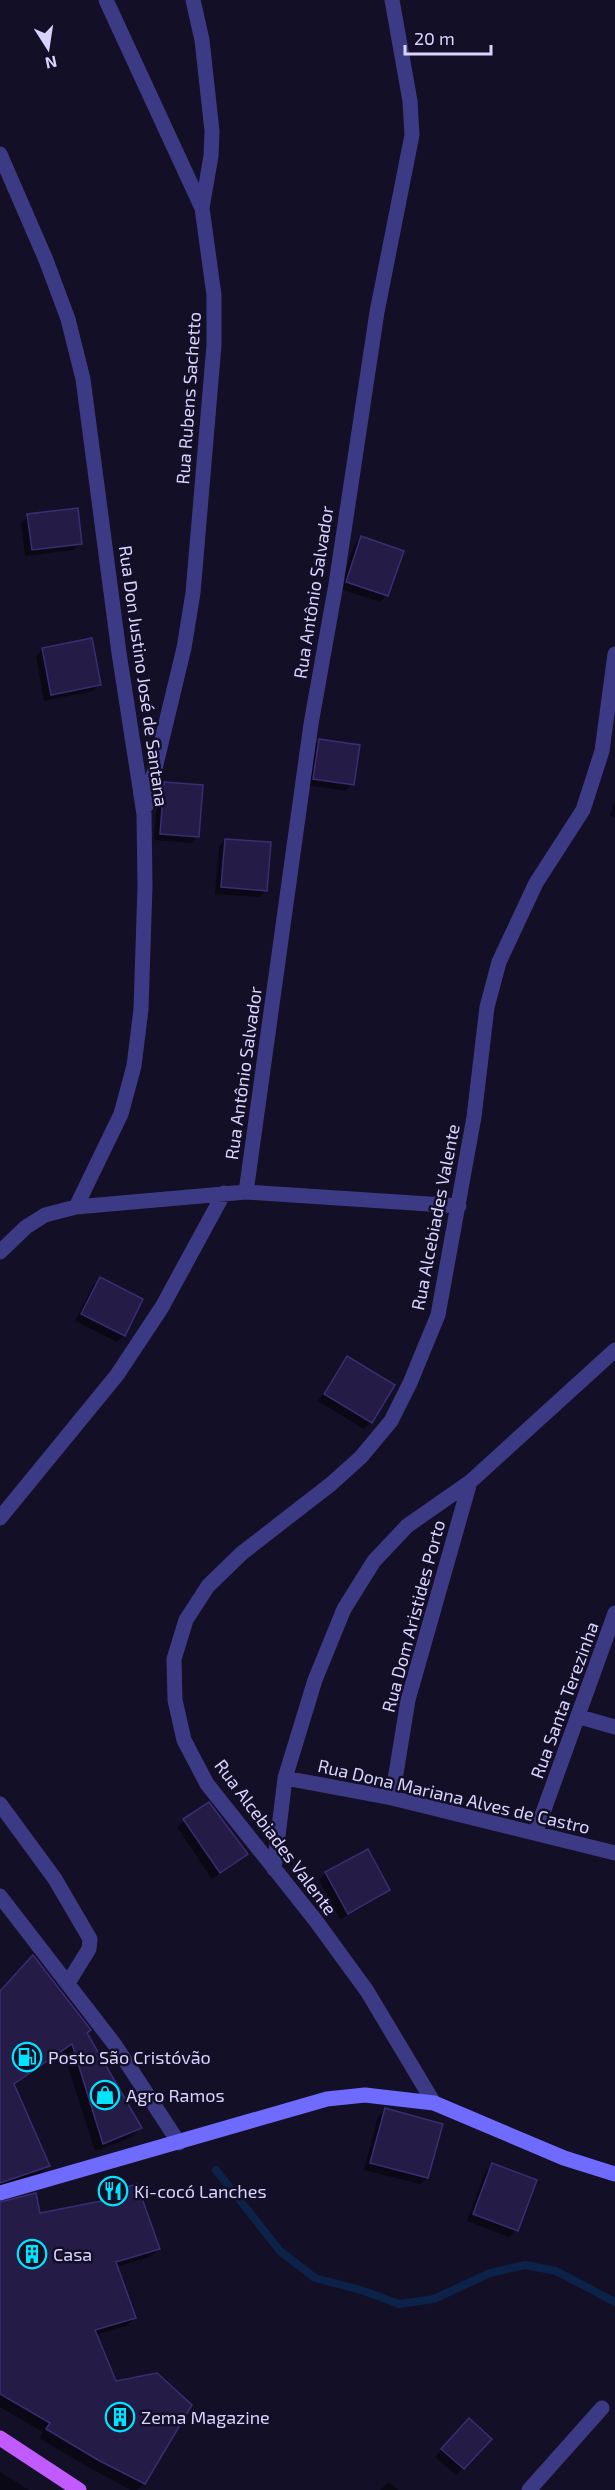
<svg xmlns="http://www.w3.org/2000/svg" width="615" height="2490" font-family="'Exo 2',sans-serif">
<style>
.shadow{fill:#0007}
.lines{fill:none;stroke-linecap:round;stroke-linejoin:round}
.stream{stroke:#0c2248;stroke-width:8}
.building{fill:#241b47;stroke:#3b2d73;stroke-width:1.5}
.street{stroke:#3d3a85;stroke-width:15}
.secondary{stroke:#6f6bff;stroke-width:15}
.primary{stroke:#c25bff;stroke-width:15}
.labels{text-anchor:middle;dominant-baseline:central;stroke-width:5;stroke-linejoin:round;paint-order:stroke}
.street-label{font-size:18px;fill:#d9d4ff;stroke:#130f26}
.poi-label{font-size:18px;fill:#d9d4ff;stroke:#130f26;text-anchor:start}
</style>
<rect width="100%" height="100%" fill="#130f26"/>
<path class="shadow" d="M28,516l52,28 -7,6 -48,6 -4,-33z
M361,538l26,57 -7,7 -40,-13 14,-44z
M43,649l57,35 -7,7 -49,10 -8,-45z
M320,740l32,44 -7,7 -38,-6 6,-38z
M165,783l33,53 -7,7 -37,-3 4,-50z
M615,799v18l-5,-2z
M225,840l41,50 -7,7 -44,-3 4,-47z
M100,1279l24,56 -7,7 -42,-21 18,-35z
M347,1358l24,64 -7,7 -46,-28 22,-36z
M208,1804l38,50 -34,25 -35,-52z
M326,1873l62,17 -7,7 -41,22 -21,-39z
M0,1992l86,42 54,94 -8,9 -37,14 -32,-100 -50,35 35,80 -8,8 -40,13z
M385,2110l42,68 -7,6 -56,-14 14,-53z
M492,2165l24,65 -7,7 -42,-16 18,-49z
M100,2197l59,52 -9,8 -34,10 19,51 -9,8 -31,9 20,48 75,22 -46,79 -7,6h-6l-41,-22 -51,-30 4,-6 -43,-25v-204l39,12 53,-11z
M462,2426l28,13 -34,36 -21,-18z
M0,2472l29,18h-29z
M389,2482l9,8h-18z"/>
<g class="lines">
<path class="stream" d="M216,2170l64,81 35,27 46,12 38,14 35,-5 56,-26 35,-8 31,6 59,31"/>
</g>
<path class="building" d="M78,508l4,36 -50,6 -5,-36z
M361,536l43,15 -16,45 -42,-14z
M92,638l9,47 -50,10 -9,-47z
M319,739l41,6 -6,40 -41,-6z
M164,782l39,3 -4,52 -39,-3z
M225,839l46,3 -4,49 -46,-4z
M100,1277l43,22 -18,37 -44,-22z
M347,1356l48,29 -23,38 -48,-29z
M209,1802l39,52 -28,19 -37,-54z
M368,1849l22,41 -42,24 -23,-42z
M33,1955l58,75 -4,3 55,95 -39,16 -31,-100 -58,40 36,82 -50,17v-192z
M385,2108l58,16 -15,54 -58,-15z
M492,2163l45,17 -19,51 -45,-17z
M137,2184l23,65 -44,13 20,56 -41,12 21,51 41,-8 35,32 -47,79 -47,-24 -52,-31 4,-6 -50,-29v-192l36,-9 4,20 61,-12 -2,-6z
M469,2418l23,21 -28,30 -23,-20z"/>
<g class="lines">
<path class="street" d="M106,0l96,208 12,87v50l-21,248 -9,55 -38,158
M193,0l9,40 10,91 -1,25 -9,52
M0,154l46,106 22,59 15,60 36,274 25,161 1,72 -4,123 -7,57 -13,48 -45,93
M246,1192l65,-468 25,-140 41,-272 35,-177 -2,-34 -18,-101
M0,1252l26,-25 19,-12 31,-8 170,-15 213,14
M0,1518l117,-143 45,-68 62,-114
M580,1717l35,10
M285,1778l107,20 223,55
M392,1798l16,-98 62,-218
M0,1804l55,75 35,60 -1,10 -21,34
M536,1832l79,-219
M274,1869l11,-91 30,-98 29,-71 30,-48 33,-35 63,-44 145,-132
M0,1896l115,149 64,98
M434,2103l-67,-112 -51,-70 -109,-137 -23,-44 -9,-40 -1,-41 12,-39 22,-34 34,-33 89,-69 30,-27 30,-36 19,-38 28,-68 36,-198 13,-110 12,-45 37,-79 47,-73 19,-59 13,-97
M529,2490l73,-82"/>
<path class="secondary" d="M0,2193l327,-94 38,-4 69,8 130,55 51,16"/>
<path class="primary" d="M0,2438l79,52"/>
</g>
<defs>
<g id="fuel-ring" transform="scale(1.5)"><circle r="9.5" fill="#130f26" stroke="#00e5ff" stroke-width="1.5"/><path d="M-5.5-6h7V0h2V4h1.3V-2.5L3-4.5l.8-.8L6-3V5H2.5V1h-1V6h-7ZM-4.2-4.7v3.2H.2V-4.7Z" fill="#00e5ff"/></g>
<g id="shop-ring" transform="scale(1.5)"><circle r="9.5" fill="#130f26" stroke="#00e5ff" stroke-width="1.5"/><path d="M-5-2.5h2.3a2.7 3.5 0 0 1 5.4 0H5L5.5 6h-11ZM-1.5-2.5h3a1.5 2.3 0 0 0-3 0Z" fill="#00e5ff"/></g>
<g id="restaurant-ring" transform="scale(1.5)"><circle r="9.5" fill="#130f26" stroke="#00e5ff" stroke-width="1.5"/><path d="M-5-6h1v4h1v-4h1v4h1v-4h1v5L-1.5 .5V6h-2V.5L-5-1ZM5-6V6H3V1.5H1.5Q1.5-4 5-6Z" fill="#00e5ff"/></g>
<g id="building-ring" transform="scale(1.5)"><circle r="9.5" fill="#130f26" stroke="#00e5ff" stroke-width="1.5"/><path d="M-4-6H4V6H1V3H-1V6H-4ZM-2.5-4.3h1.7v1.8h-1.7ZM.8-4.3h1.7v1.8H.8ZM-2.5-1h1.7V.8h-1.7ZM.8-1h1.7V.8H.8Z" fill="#00e5ff"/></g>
</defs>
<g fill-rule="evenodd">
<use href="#fuel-ring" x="27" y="2057"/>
<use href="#shop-ring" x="105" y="2095"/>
<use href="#restaurant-ring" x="113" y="2191"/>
<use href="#building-ring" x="32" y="2254"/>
<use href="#building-ring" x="120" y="2417"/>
</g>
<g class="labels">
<g class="street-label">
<text transform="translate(188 398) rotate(-86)">Rua Rubens Sachetto</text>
<text transform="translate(313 592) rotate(-81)">Rua Antônio Salvador</text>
<text transform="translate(144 676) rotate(82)">Rua Don Justino José de Santana</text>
<text transform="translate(243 1073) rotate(-82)">Rua Antônio Salvador</text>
<text transform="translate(435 1217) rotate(-79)">Rua Alcebiades Valente</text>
<text transform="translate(413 1616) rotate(-75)">Rua Dom Aristides Porto</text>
<text transform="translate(564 1700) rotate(-70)">Rua Santa Terezinha</text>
<text transform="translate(454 1796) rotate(13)">Rua Dona Mariana Alves de Castro</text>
<text transform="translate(276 1837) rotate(53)">Rua Alcebiades Valente</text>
</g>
<g class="poi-label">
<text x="48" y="2057">Posto São Cristóvão</text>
<text x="126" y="2095">Agro Ramos</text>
<text x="134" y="2191">Ki-cocó Lanches</text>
<text x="53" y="2254">Casa</text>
<text x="141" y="2417">Zema Magazine</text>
</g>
</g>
<g transform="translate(48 48) rotate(168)" stroke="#130f26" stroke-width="4.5" paint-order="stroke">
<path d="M0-4.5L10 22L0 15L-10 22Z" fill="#d9d4ff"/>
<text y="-9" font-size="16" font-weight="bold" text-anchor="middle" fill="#d9d4ff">N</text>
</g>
<path d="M405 45v9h86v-9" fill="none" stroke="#d9d4ff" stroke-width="3"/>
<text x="414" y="45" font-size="18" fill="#d9d4ff" stroke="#130f26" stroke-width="4.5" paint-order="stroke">20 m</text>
</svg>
